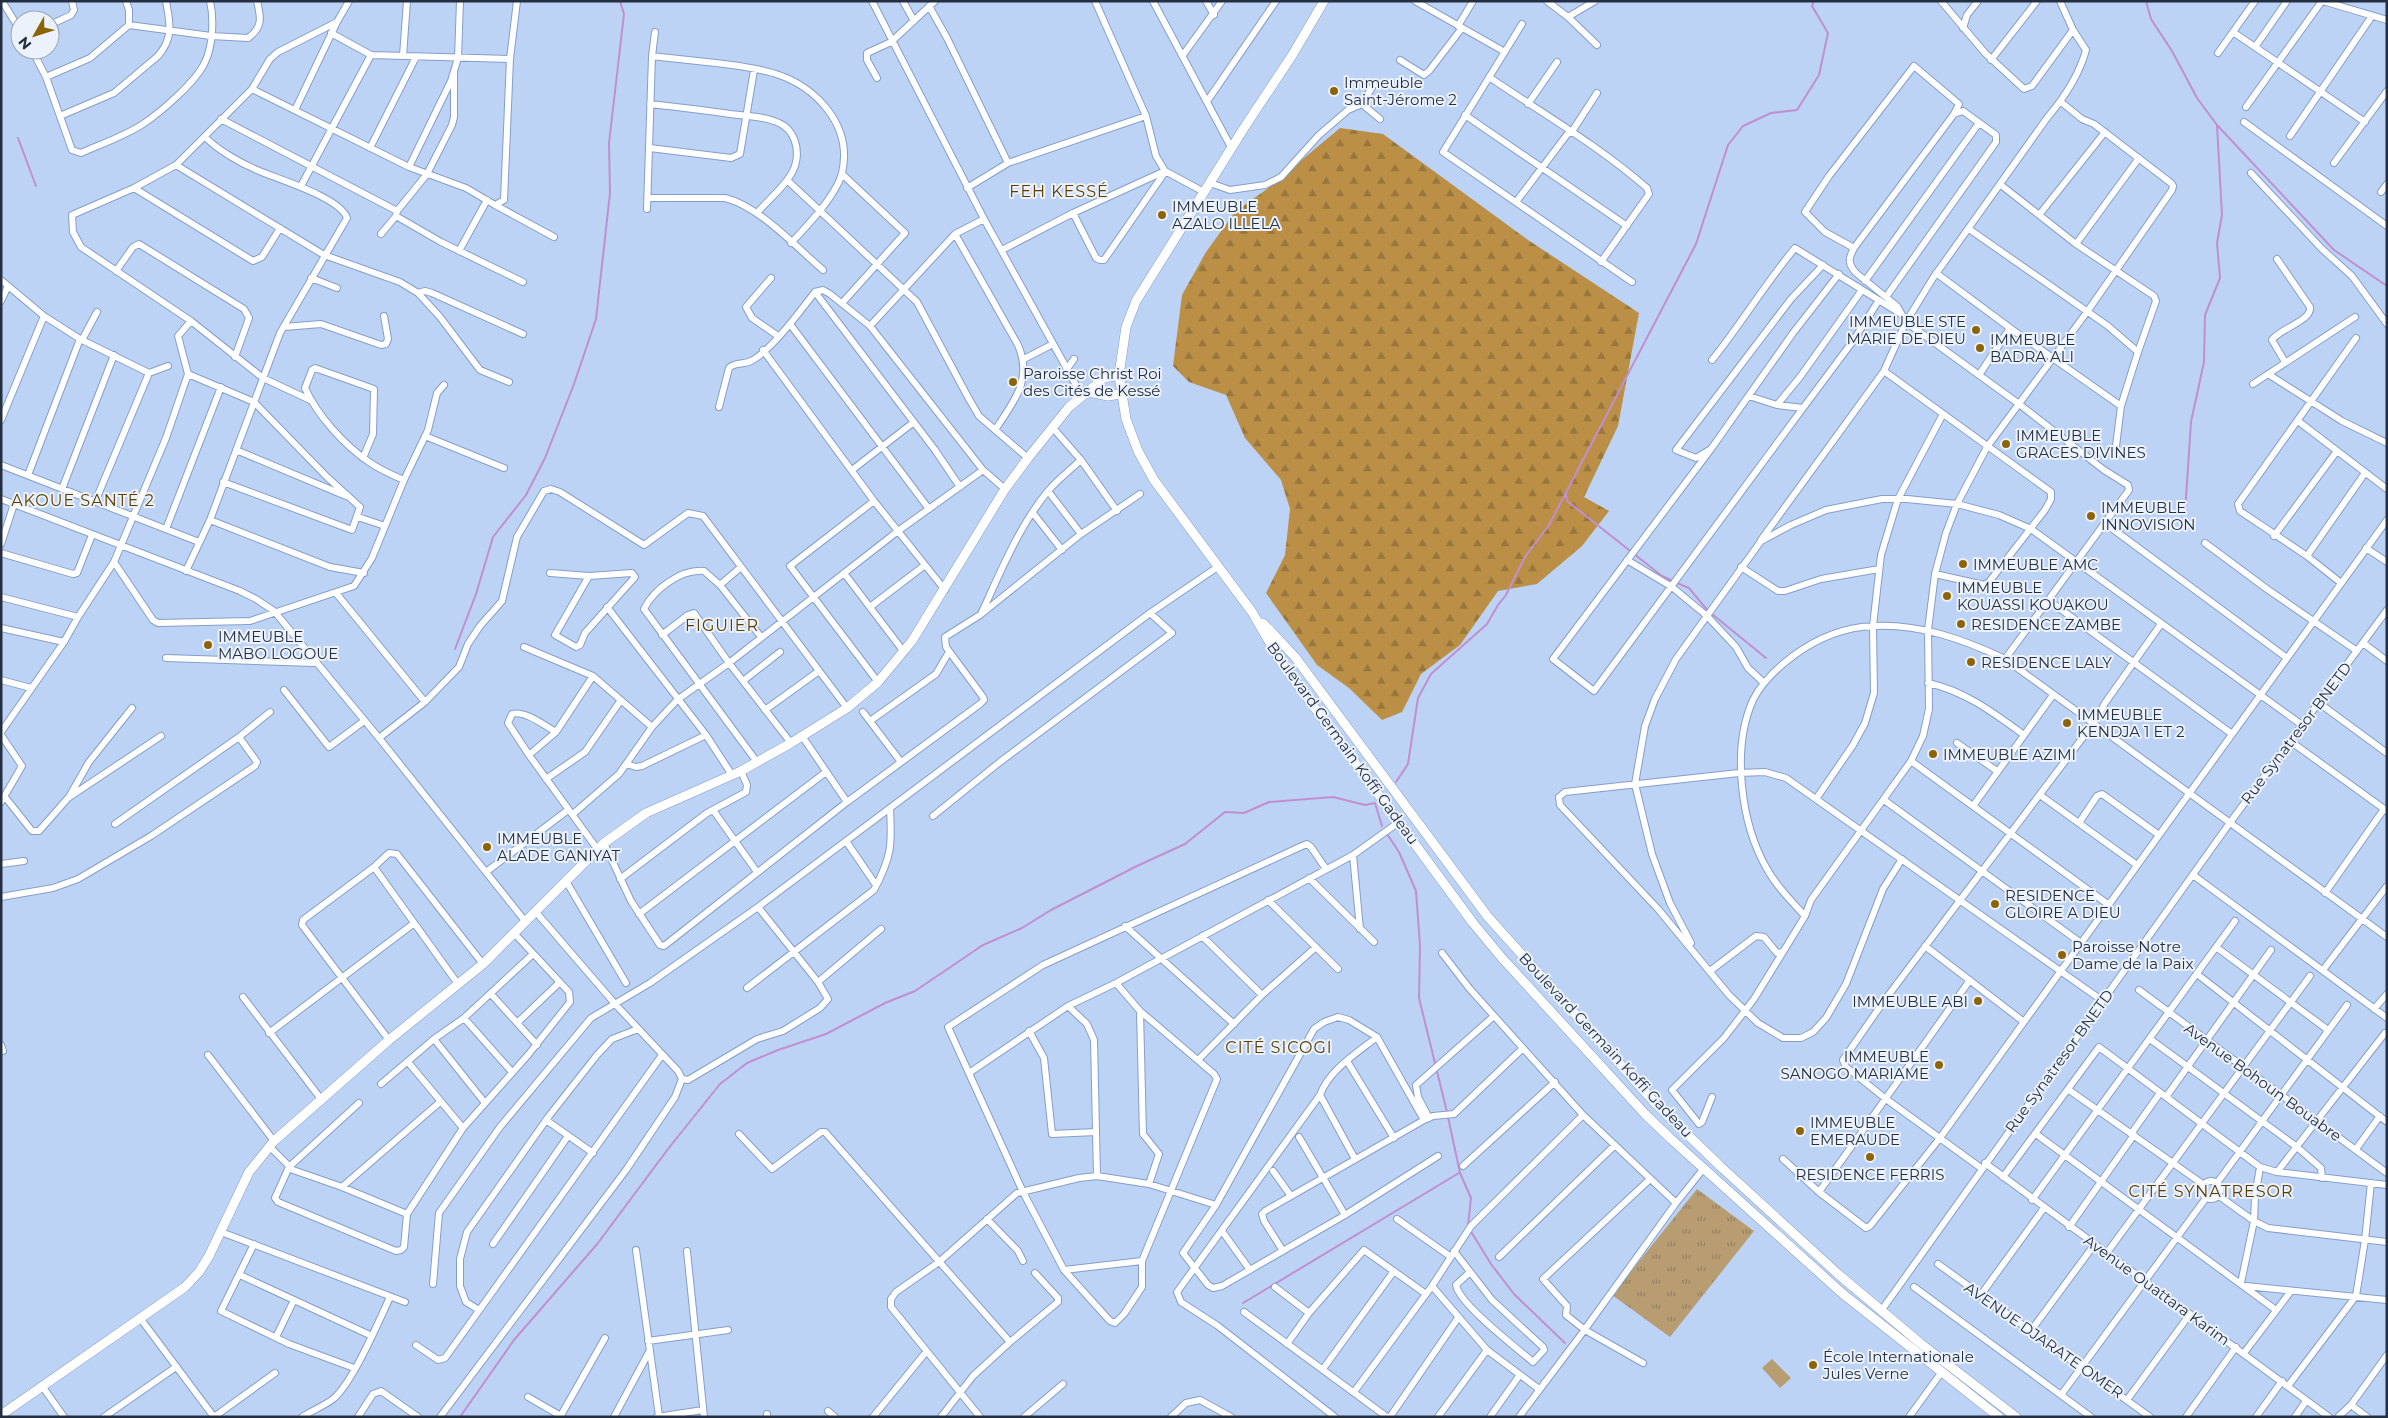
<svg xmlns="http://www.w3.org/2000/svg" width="2388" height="1418" font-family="Montserrat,sans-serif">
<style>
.grass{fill:url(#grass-tufts)}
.forest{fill:url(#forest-firs)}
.pitch{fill:#b89d73}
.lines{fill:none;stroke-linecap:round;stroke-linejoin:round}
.stream{stroke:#c18fcf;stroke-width:2}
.street-casing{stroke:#849fc9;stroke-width:8}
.secondary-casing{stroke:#849fc9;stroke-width:10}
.street{stroke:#fff;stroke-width:6}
.secondary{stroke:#fff;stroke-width:9}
.poi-dot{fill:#8d6307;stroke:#ecf2fb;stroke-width:2}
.labels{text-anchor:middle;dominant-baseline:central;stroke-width:4;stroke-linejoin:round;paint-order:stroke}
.poi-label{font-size:15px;fill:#242f41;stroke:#ecf2fb;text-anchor:start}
.street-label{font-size:15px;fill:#242f41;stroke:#ecf2fb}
.neighbourhood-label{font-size:16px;letter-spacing:1px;fill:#5a3d00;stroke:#ecf2fb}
</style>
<defs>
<pattern id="grass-tufts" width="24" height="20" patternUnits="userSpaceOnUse" patternTransform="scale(1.25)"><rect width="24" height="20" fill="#b89d73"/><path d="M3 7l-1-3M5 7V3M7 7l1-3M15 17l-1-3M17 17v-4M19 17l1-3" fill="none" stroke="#958060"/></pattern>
<pattern id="forest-firs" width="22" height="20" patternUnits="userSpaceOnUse" patternTransform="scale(1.25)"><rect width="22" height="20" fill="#bb9046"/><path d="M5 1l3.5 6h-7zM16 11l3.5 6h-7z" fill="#98763c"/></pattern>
</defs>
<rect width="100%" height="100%" fill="#bcd3f6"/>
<path class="grass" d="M1697,1189l57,42 -84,106 -58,-42z"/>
<path class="forest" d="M1340,128l43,6 145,106 111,73 -21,113 -34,71 25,14 -27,35 -45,38 -39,7 -38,54 -39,29 -19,38 -20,8 -33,-32 -32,-23 -51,-72 19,-38 5,-46 -9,-29 -36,-42 -19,-43 -37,-13 -16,-16 9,-71 24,-43 29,-40 32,-23z"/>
<path class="pitch" d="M1772,1359l19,19 -11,10 -18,-20z"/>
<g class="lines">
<path class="stream" d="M2146,1l5,18 21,32 25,47 20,27 117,125 53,36
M18,138l18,48
M1566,494l1,7 95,75 11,5
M2185,513l6,-91 13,-60 1,-47 15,-37 -3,-35 5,-28 -5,-90
M1677,583l12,5 19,23
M1712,614l54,44
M455,649l21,-55 17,-57 33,-42 19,-37 29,-74 22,-65 14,-126 -1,-50 15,-129 -4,-13
M1396,782l12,-18 10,-66 13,-24 56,-50 11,-19 8,-10 19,-38 24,-32 147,-281 32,-99 15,-19 28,-13 26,-3 22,-35 9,-42 -16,-27 2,-5
M1387,834l12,18 17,39 4,55 -1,52 28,114
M1448,1117l12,56 11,25 -3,28
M1470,1230l21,34 23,30 51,49
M1243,1303l216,-130
M460,1417l54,-77 84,-97 70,-94 52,-65 27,-21 31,-13 48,-16 59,-31 30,-12 68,-46 39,-17 29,-18 86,-44 48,-22 40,-32 19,1 25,-11 64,-5 32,8 10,-2 7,23"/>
<g class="street-casing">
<path id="street" d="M2,1l18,29
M126,1l3,9v15
M872,1l112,218 98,177
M903,1l11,20
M1095,1l51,115 10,40 9,15 39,21
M1153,1l79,148
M1206,1l8,14
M1415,1l90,51
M1547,1l21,16 29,28
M1941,1l44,52 39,36 8,-3 41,-56
M2323,1l64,19
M929,6l18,32 61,125 -41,25
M1568,17l27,-16
M1522,24l-79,128 189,130
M50,25l21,-10 3,-5 -2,-9
M1458,26l15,-25
M1963,28l4,-13 11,-14
M2233,32l132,90
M331,33l40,22 139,4
M2255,47l32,-46
M32,50l14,27 26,73 9,3c20,-9 44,-17 62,-29 18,-12 54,-43 62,-62 8,-16 9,-44 5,-61
M2218,53l37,-52
M1183,55l39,-54
M403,56l4,-55
M652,56c38,5 85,7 121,17 43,13 80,52 69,100 -6,23 -35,53 -51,70
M1400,60l24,15 5,-4 33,-43
M1991,60l46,-59
M46,77l44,-19 39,-33 82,11 37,2c15,-11 13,-20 9,-37
M1489,77c53,36 110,69 158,111l2,6 -48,68
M877,78l-10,-18v-7l24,-11 44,-41
M252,89l157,78 57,21 29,17 9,-5 6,-141 7,-58
M1208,100l68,-99
M650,104c27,3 54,6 80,10 15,2 35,2 49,9 16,7 21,27 16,43 -6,17 -26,33 -38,47
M1362,104l18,15
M1528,104l29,-42
M2246,107l76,-106
M295,110l42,-88 12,-21
M1465,115l162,111
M60,116l54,-23 44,-37c16,-19 12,-32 8,-55
M221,119l176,92
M2244,122l143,104
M1571,133l26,-40
M2290,136l82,-120
M370,148l46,-91
M650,148l81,10 9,-4 14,-84
M1008,163l138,-47
M2334,163l53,-72
M176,165l148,90 76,27 18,11 22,24 40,53 29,12
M409,167l42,-86 7,-23 2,-57
M2251,173l71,76 30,27 35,48
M842,174l63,59 -62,69
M787,180l130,122 52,97 10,17 49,42
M1210,183l20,7 35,-5 16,-8 38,-42 29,-25 14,-6 12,-20
M2001,185l75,59 78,52 2,5 -18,51
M301,186l70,-131
M134,188l119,73 9,-4 18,-29
M2381,192l6,-8
M648,198h77c34,8 71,49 98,72
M1516,202l53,-70
M495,205l59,32
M647,209l5,-153 3,-24
M1073,213l23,45 4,2h4l61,-88
M2039,215l66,-83
M396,216l45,26 82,40
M1969,229l139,97 30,26 -17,54 -5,40
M381,234l15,-18 1,-5 30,-37 25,-49 2,-8v-45
M955,234l63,111c15,35 -4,56 -23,85
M2076,244l63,-86
M1002,250l71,-37 92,-42
M459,251l28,-51
M2277,259l33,48c2,14 -30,21 -38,33l13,22
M1823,265l-32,34 -115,151 20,8 15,-9 82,-116 46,-59
M116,271l17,-24 6,-3 105,65 5,9 -14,39
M1936,273l74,55 -31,47
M311,278l26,10
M771,278l-25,29 6,11 26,18
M1,280l43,36 36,23 69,34 19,-7
M1865,281l114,-158
M815,292l8,-2 7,4 40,32 113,144 22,19
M418,293l7,-2 7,2 91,41
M1886,297l110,-155v-7l-33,-24 -9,3
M1,301l7,-15
M790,324l139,185
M870,326l85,-92 29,-15
M284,327l37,-3 60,21 5,-1 2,-5 -4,-23
M2010,328l111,78
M82,340l15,-28
M763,350l111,151 71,89
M1024,359l29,-15
M1712,360c29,-36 53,-76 83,-112l106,66
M1067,369l7,-10
M1884,371l167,121v7l-6,11 -56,72 -5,3 -49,-11
M188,374l66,28 73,75 33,30 -8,23 -129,-48
M2268,374l74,47 45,22
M2253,384l102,-67
M1749,396l28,9 23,-28 62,-87
M310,400l-47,-22 -72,-57 -110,-74 -8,-15 -1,-17 62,-27 42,-23 76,-76 18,-30 8,-7 59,-30
M1777,405l26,3 50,-67 26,-41
M719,407l10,-39c6,-6 14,-3 22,-7 20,-10 50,-51 64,-69l120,158 25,37
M1,420l43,-104
M2298,421l89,68
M1053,428l28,32 36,51
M425,436l79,32
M1711,449l-158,210 41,32 209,-283
M236,450l110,46
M363,458l10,-24 1,-45 -59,-21 -3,2 -7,18c12,27 39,57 64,74 10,7 23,13 35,18
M1,465l198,77
M852,470l62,-48
M28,475l52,-136
M62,489l52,-134
M1048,491l33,43
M1,499l239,92 16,8 18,12 105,127 146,183
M874,501l-84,65 88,116
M95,502l54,-129
M1033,513l29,37
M358,517l27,9
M210,520l120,47 34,6
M2106,524l181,134
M166,529l55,-142
M2274,536l63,-85
M1761,540l123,-169 22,-49 -9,-16 -41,-33c-8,-9 -8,-14 -2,-25l100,-134 5,-10 -45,-38 -85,110 -24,36 20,20 29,16
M2205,543l62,46 90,62
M1,544l13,-40
M2366,548l21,14
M1,553l72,21 4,-1 15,-38
M2307,556l58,-83
M1627,560l45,27 35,29 29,31 12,21 16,15
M114,562l39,58 5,3 92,-2 104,-35 18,-28 32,-78 24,-50 9,-37 7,-8
M1741,567l37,24h7l36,-12 58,-10
M186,571l24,-51 70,-187 67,-115c-7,-21 -70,-39 -90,-48 -17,-7 -39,-20 -52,-33
M550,573l39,3 43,-3 3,4 -50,56 -5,12 -4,2 -21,-12 34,-59
M844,573l60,79
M2341,583l-34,-27 -67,-45 -2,-7 118,-166
M720,585l21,-18
M336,593l89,109
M1,597l77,20
M2048,600l184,134
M607,607l99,128 26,40
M870,607l55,-42
M982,612c19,-41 37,-86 66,-121 9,-11 22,-21 33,-31
M1,628l63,14
M662,635l26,-20 6,-2 35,50 62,80
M2363,643l24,18
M524,647l69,29 59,51
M166,658l149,5
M2005,659l124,-169 -1,-5 -24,-15 -85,-66 -113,-82 27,-44 114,-160c17,-20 32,-42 39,-68l-13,-20 -13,-29
M1,680l30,8
M743,681l37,-29
M1928,683c37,8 66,30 96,52
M284,690l45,57 35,-26
M2319,703l68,50
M765,710l54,-39
M863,712l38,50
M870,721l66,-47 13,-22
M1,732l63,-90 14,-25 36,-55 52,-124 22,-64 -10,-38 13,-15
M556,732l37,-56
M1,735l21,31 -21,36
M802,736l45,66
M379,738l46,-36 34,-35 9,-23 12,-18 22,-25 15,-64 27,-46 7,-2 9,3 84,53 44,-32 15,3 144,192
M2290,741l97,70
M1957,743l40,28
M529,755l27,-23c-11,-6 -31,-22 -44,-18l-4,9 21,32 69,95
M1911,761l198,144
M757,762l-113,-153c10,-20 37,-40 60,-38l16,14 41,52
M626,764l10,3 6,-1 64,-31
M546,779l39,-27 36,-52
M2040,795l97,70
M5,797l27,34h7l29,-33 93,-62
M69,797l20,-35 43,-54
M1816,799l37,-54 12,-22 9,-30 -1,-67 8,-71 17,-56 45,-85
M1884,800l197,143
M1973,806l80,-111
M713,810l44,62
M573,814l46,-40 33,-47 25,-27 52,-37 169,-132 85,-61
M933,816l67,-54 172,-129 -22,-20
M2079,823l18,-27 5,-2 57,41
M115,824l124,-87 31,-25
M846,841l30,44
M604,843l27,58 29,44 4,1 183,-144 133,-98 4,-4 -1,-3 -37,-50 -1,-10 35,-22 101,-81 59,-40
M1353,855l7,74
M1902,859l-19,30 -37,95 -20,34 -13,14 -12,6h-18l-25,-15 -29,-28 -71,-86 -98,-104 -1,-8 6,-5 174,-19 26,-1 21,6 317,223
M1,864l23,-3
M374,867l84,117
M486,872l82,-62
M2193,875l194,143
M1309,878l65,64
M620,879l87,-66 39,-21 1,-7 -6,-14
M566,881l60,102
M2325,893l59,-84
M1,897l52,-9 25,-9 73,-43 104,-70 2,-4 -18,-25
M1268,900l70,69
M758,907l60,75 63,-53
M639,914l187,-142
M1805,916c-13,-14 -28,-29 -38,-47 -26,-45 -36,-120 -14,-169 9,-18 24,-32 40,-44 23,-17 51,-29 81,-30 46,-2 89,13 131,33l382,278
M1125,926l109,98
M1202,936l60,59
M1691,943l-21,-40 -18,-49 -17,-70 10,-58 10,-27 21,-40 85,-118 30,-16 35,-15 56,-11h25l50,5 42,11 32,14 271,196
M1925,946l99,76
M2216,947l112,83
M1442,953l27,35 114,127 93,88
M2323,970l64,-84
M1710,971l46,-35 8,1 13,16 6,-1 22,-36 6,-16 100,-139 12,-25 6,-27 -1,-79 7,-56 11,-41 11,-29 30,-57 100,-135 85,-122 1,-4 -2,-3 -77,-59 -12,-5 -21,-17
M2197,974l190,148
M1116,983l24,28 74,63 3,5 -75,182v26l-18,27 -9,9 -5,-2 -46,-51 -41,-78 -75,-165 95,-62 259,-119 5,-2 4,3 15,22
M747,988l127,-98c18,-34 18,-45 16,-82
M2139,990l248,183
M491,994l46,51
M243,997l78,102
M1068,1006l19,18 7,16 3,136
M2374,1009l13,-15
M1140,1011l3,123 16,20 -10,30
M464,1018l48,54
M517,1023l43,-41
M1029,1031l15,27 8,76 44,-2
M269,1033l144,-109
M434,1039l51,64
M2150,1039l147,108 24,21 1,10
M389,1040l-87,-115 1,-5 71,-53 15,-14 8,1 86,110
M1,1045l2,6
M208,1055l66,86
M1198,1060l64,-65 54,-48
M1347,1061l47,77
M408,1062l55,66
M969,1073l99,-67 48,-23 237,-128 46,-33
M682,1079l6,1 69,-41 26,-8 37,-23 8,-9 -10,-17
M381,1084l53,-45 30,-21 69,-64
M2069,1090l135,95
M1320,1095l-143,197 4,10 37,24 117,91
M1712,1097l-10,25 -3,2 -27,-34 52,-52 30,-39 29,-47
M2166,1097l105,-147
M359,1103l-70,64 -14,31 3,4 118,49 5,-1 3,-3 3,-33
M1429,1118l-11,-21 -2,-12 78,-69
M546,1120l47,33
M1424,1120l-47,-83 -28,-17 -11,-3 -14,5 -10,7 -98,176 -33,48 25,32 5,3 9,-2 123,-71 93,-59
M739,1134l33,35 49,-37h4l185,210 -37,34 -32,41
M2036,1134l240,176
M2131,1134l29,-41
M1299,1137l46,78
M269,1146l24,24 49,17 65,27 56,-86 65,-73 42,-53 -1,-10 -55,-59
M2356,1149l24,-33
M1355,1159l-35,-64c9,-25 37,-42 57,-58
M1783,1159l36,33 47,36 4,-2 70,-88 447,-618
M1985,1163l344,254
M1463,1166l92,-84
M1981,1168l-95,-69 -40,-32 -3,-7 41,-59 209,-277 12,-21 56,-79
M1273,1171l18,25
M2277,1172l108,-139
M2003,1177l96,-130 161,120 17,5 110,13
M2202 1190a9 9 0 1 1 18 0a9 9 0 1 1-18 0Z
M2217,1183l130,-178
M342,1187l98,-85
M1819,1192l151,-212
M2219,1196l35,25 14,7 119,14
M2032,1200l203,-279
M987,1219l31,32 5,10
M1397,1219l54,38
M2069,1227l65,-92
M1222,1231l28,39
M221,1232l184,70
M254,1244l-33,67 68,33 65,24
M493,1244l75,-108
M636,1250l23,166
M687,1251l17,166
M1283,1251l-19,-30 -2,-7 3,-3 159,-91 9,-4 21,-2 68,-65
M1454,1251l38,49 51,47 1,3 -11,12c-16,-14 -74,-58 -77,-77l14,-13
M2106,1254l204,-278
M1499,1257l115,-111
M1938,1264l212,153
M1064,1270l78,-9
M240,1275l132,61
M2241,1283l13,-62 1,-24 5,-30
M433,1284l6,-71 61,-86 91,-109 59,-35 108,-76 392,-294 69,-47
M1432,1286l55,64 52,39
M2246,1286l141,14
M1275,1287l34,26
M1914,1287l177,130
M1980,1296l64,-88
M479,1310l-13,-8 -6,-16v-27l7,-27 82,-116 48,-61 15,-16 26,-10
M1881,1311l348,-487 158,-214
M1244,1312l143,105
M140,1318l74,99
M2030,1332l64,-87
M276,1337l18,-37
M648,1341l80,-11
M1010,1342l48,-40v-4l-23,-25
M1287,1344l22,-31 55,-63 62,44
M416,1345l22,15 7,-2 217,-303
M2244,1353l47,-62
M1643,1363l-58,-33 -19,-15 1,-9 -24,-27 106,-99
M1323,1369l71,-98
M42,1386l22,31
M2288,1386l68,-90 9,-56 6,-57
M1354,1392l78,-106 39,-60 112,-111
M2061,1395l145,-197
M528,1397l33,19
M2127,1400l63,-86
M2351,1405l16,12
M828,1411l7,6
M767,1414v3
M104,1417l72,-50
M214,1417l61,-44
M302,1417c9,-6 22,-11 31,-18 19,-15 46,-78 57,-102
M358,1417l15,-23 8,-3 37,26
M440,1417l186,-247 49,-73 7,-18 -4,-8 -62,-66 -81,-94
M560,1417l45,-79
M614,1417l35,-65
M657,1417l46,-7
M873,1417l53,-65
M980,1417l-89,-110v-8l5,-7 43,-30 78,-69 62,-15 18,-2 52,8 67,21
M1024,1417l39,-33
M1171,1417l15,-14 14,-3 31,17
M1390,1417l68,-99
M1438,1417l49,-67
M1490,1417l29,-41
M1519,1417l61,-81 96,-133 28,-35
M1909,1417l32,-44
M2186,1417l50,-70
M2256,1417l26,-36
M2295,1417l11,-16
M2338,1417l13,-12 36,-50"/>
</g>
<g class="secondary-casing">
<path id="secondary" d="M1324,1l-31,53 -49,74 -108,173 -10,26 -7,48 7,44 12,32 16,29 98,132 29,50 192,261 29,35 143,156 26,25 172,155 156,123
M1089,392l19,4 12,-2
M1263,623l32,34 193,260 166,185 66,64 118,108 82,69 96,74
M1,1415l184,-128 14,-15 10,-16 40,-84 25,-31 115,-101 94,-76 121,-121 42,-30 95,-42 50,-28 56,-35 31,-26 34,-41 93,-152 23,-31 41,-51 35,-29 15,-3"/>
</g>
<use href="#street" class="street"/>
<use href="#secondary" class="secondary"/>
</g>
<g class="poi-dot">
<circle cx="1334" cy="91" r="5"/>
<circle cx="1162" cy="215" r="5"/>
<circle cx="1976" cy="330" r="5"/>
<circle cx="1980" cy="348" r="5"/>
<circle cx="1013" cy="382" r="5"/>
<circle cx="2006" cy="444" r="5"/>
<circle cx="2091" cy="516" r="5"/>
<circle cx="1963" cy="564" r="5"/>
<circle cx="1947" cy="596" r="5"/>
<circle cx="1961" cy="624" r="5"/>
<circle cx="208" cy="645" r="5"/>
<circle cx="1971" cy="662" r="5"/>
<circle cx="2067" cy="723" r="5"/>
<circle cx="1933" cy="754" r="5"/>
<circle cx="487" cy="847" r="5"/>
<circle cx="1995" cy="904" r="5"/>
<circle cx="2062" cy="955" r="5"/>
<circle cx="1978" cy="1001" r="5"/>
<circle cx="1939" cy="1065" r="5"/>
<circle cx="1800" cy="1131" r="5"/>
<circle cx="1870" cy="1157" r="5"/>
<circle cx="1813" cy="1365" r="5"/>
</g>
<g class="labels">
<g class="poi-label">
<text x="1344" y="82">Immeuble<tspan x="1344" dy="17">Saint-Jérome 2</tspan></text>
<text x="1172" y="206">IMMEUBLE<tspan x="1172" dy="17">AZALO ILLELA</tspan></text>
<text x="1966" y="321" text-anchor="end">IMMEUBLE STE<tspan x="1966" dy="17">MARIE DE DIEU</tspan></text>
<text x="1990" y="339">IMMEUBLE<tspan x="1990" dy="17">BADRA ALI</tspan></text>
<text x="1023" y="373">Paroisse Christ Roi<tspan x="1023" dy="17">des Cités de Kessé</tspan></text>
<text x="2016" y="435">IMMEUBLE<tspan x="2016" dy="17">GRACES DIVINES</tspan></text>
<text x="2101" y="507">IMMEUBLE<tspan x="2101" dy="17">INNOVISION</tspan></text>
<text x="1973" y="564">IMMEUBLE AMC</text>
<text x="1957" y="587">IMMEUBLE<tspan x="1957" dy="17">KOUASSI KOUAKOU</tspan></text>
<text x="1971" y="624">RESIDENCE ZAMBE</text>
<text x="218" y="636">IMMEUBLE<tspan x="218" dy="17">MABO LOGOUE</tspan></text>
<text x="1981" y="662">RESIDENCE LALY</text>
<text x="2077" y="714">IMMEUBLE<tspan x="2077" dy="17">KENDJA 1 ET 2</tspan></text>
<text x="1943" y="754">IMMEUBLE AZIMI</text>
<text x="497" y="838">IMMEUBLE<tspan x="497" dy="17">ALADE GANIYAT</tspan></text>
<text x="2005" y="895">RESIDENCE<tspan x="2005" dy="17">GLOIRE A DIEU</tspan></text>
<text x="2072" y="946">Paroisse Notre<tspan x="2072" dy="17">Dame de la Paix</tspan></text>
<text x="1968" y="1001" text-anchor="end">IMMEUBLE ABI</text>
<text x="1929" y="1056" text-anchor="end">IMMEUBLE<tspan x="1929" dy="17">SANOGO MARIAME</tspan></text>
<text x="1810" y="1122">IMMEUBLE<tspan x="1810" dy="17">EMERAUDE</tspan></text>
<text x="1870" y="1174" text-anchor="middle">RESIDENCE FERRIS</text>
<text x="1823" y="1356">École Internationale<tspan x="1823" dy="17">Jules Verne</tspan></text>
</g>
<g class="street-label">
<text transform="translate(2296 733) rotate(-53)">Rue Synatresor BNETD</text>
<text transform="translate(1343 743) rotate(54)">Boulevard Germain Koffi Gadeau</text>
<text transform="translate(1606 1045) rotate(47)">Boulevard Germain Koffi Gadeau</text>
<text transform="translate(2059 1061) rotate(-54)">Rue Synatresor BNETD</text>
<text transform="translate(2263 1082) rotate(36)">Avenue Bohoun Bouabre</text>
<text transform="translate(2157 1290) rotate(36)">Avenue Ouattara Karim</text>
<text transform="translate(2044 1340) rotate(35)">AVENUE DJARATE OMER</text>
</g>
<g class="neighbourhood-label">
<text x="1059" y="191">FEH KESSÉ</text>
<text x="83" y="500">AKOUE SANTÉ 2</text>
<text x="722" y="625">FIGUIER</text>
<text x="1279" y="1047">CITÉ SICOGI</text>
<text x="2211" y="1191">CITÉ SYNATRESOR</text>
</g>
</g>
<rect width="2388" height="1418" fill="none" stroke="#242f41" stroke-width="5"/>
<g transform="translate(35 35) rotate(231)"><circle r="24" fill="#ecf2fb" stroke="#9ca4b1"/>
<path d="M0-4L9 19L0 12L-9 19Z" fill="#8d6307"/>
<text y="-8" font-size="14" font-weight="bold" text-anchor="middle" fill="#242f41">N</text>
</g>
</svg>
